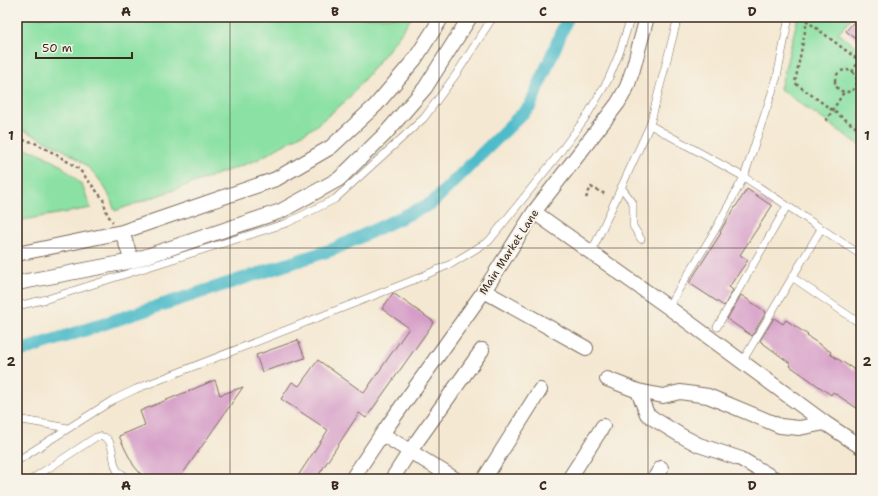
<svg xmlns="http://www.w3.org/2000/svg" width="878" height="496" font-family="'Shantell Sans',sans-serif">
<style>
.green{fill:#8be1a4;stroke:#638661}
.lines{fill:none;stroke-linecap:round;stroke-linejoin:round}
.canal{stroke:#4ebbc9;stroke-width:13}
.building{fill:#d69dc8}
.lane-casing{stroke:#7c6c5d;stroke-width:8}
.street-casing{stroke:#7c6c5d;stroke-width:16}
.path{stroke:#7c6c5d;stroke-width:2.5;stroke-dasharray:3 3;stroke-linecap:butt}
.lane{stroke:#fff;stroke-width:7}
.street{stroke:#fff;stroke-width:14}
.grid{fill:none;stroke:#3b2a1e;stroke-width:1;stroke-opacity:0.55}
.labels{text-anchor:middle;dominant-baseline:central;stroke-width:4;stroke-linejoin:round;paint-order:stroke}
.street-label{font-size:11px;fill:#3b2a1e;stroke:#f7f3e8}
.neatline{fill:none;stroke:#3b2a1e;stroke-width:1.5}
.grid-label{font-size:13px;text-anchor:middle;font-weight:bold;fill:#3b2a1e}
</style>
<rect width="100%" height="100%" fill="#f7f3e8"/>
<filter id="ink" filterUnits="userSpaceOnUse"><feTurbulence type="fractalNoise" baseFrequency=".025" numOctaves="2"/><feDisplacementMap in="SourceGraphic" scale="8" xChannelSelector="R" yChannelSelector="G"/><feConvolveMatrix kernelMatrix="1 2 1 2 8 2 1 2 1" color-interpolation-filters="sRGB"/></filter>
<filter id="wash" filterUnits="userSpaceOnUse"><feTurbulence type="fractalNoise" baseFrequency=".012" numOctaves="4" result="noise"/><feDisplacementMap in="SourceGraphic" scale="16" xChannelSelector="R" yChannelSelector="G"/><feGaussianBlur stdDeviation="0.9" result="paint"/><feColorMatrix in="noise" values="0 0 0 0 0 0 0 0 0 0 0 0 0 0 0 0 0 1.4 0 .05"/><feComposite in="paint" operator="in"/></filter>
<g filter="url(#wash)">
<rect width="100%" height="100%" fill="#f4e8d2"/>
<path class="green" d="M17,17h395l-23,32 -42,51 -34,28 -56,32 -142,51c-3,-7 -5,-16 -10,-23 -17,-29 -50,-43 -80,-57l-8,-1z
M798,17h54l-14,16 23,17v96l-81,-57z
M17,147l21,5 24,14 20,19 9,23 -74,13z"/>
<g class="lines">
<path class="canal" d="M17,352l317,-103 98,-46 98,-97 38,-89"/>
</g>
<g id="blocks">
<path class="building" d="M858,17h3v26l-15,-12z
M747,189l25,17 -32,49 8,5 -19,27 4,3 -9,16 -35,-23 32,-50 -1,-1 4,-7z
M393,293l41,29 -68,96 -7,-5 -43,66h-20l32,-49 -47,-31 11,-17 7,4 19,-26 46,33 45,-65 -27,-19z
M741,295l25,17 -14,24 -25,-17z
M774,318l9,6 3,-4 22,15 -1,1 24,16 -1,2 25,16 6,-10v51l-28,-19 -2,3 -41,-29 1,-2 -31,-23z
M298,340l7,18 -43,14 -6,-17z
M215,380l5,15 23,-8 -64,92h-34l-11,-13 -8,-15 -7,-15 26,-11 -5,-14z"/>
</g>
</g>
<g filter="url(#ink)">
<use href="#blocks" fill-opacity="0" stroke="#7c6c5d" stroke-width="1"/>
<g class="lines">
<g class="lane-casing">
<path id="lane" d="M650,125l94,52 117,78
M621,187l12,16v23l8,13
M591,253l59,-128 28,-108
M792,277l69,47
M17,306l30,-7 240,-76 48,-24 89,-81 33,-45 36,-56
M668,307l46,-75 30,-55 33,-100 12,-60
M717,327l70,-121
M742,362l79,-133
M17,419l51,9
M855,443l6,-10
M17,461l96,-61 23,-11 275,-108 40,-17 38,-23 69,-86 28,-38 22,-37 11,-26 12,-37
M32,479l64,-42c21,-4 14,22 21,33 2,3 9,6 12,9"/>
</g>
<g class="street-casing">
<path id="street" d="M534,212l134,95 157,116 36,24
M122,232l10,29
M17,254l105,-22 154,-53 55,-32 45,-42 39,-46 27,-42
M17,283l115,-22 149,-50 58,-32 46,-45 40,-46 45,-71
M484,291l102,57
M607,379l31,12 9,23 7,5 26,16 19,10 42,14 34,20
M638,391l25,5 17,-4 28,4 72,30 19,2 26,-5
M382,434l73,45
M352,479l30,-45 102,-143 50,-79 84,-109 9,-16 6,-18 14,-52
M392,479l18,-28 72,-101
M484,479l56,-89
M569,479l34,-53
M654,479l7,-11"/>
</g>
<path class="path" d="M861,62l-54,-41 -12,62 66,48
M835 81a11 11 0 1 1 22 0a11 11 0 1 1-22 0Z
M852,72l7,-11
M826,121l18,-29
M17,139l16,3 26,14 20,13 24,30 4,15 6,8
M586,198l5,-11 16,8"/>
<use href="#lane" class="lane"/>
<use href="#street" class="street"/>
</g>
</g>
<path class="grid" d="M230,17v462M439,17v462M648,17v462M17,248h844"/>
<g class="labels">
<g class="street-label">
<text transform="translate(509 252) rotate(-57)">Main Market Lane</text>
</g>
</g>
<rect width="878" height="496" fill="none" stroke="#f7f3e8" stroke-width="44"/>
<path d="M36 52v6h96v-6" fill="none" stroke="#3b2a1e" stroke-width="2"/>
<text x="42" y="52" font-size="12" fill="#3b2a1e" stroke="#f7f3e8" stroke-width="3" paint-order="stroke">50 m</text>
<rect x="22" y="22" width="834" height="452" class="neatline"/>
<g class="grid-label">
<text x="126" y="16">A</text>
<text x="335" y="16">B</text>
<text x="543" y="16">C</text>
<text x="752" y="16">D</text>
<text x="11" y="140">1</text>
<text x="867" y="140">1</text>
<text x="11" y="366">2</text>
<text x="867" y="366">2</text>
<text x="126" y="490">A</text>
<text x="335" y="490">B</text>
<text x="543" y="490">C</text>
<text x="752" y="490">D</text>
</g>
</svg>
